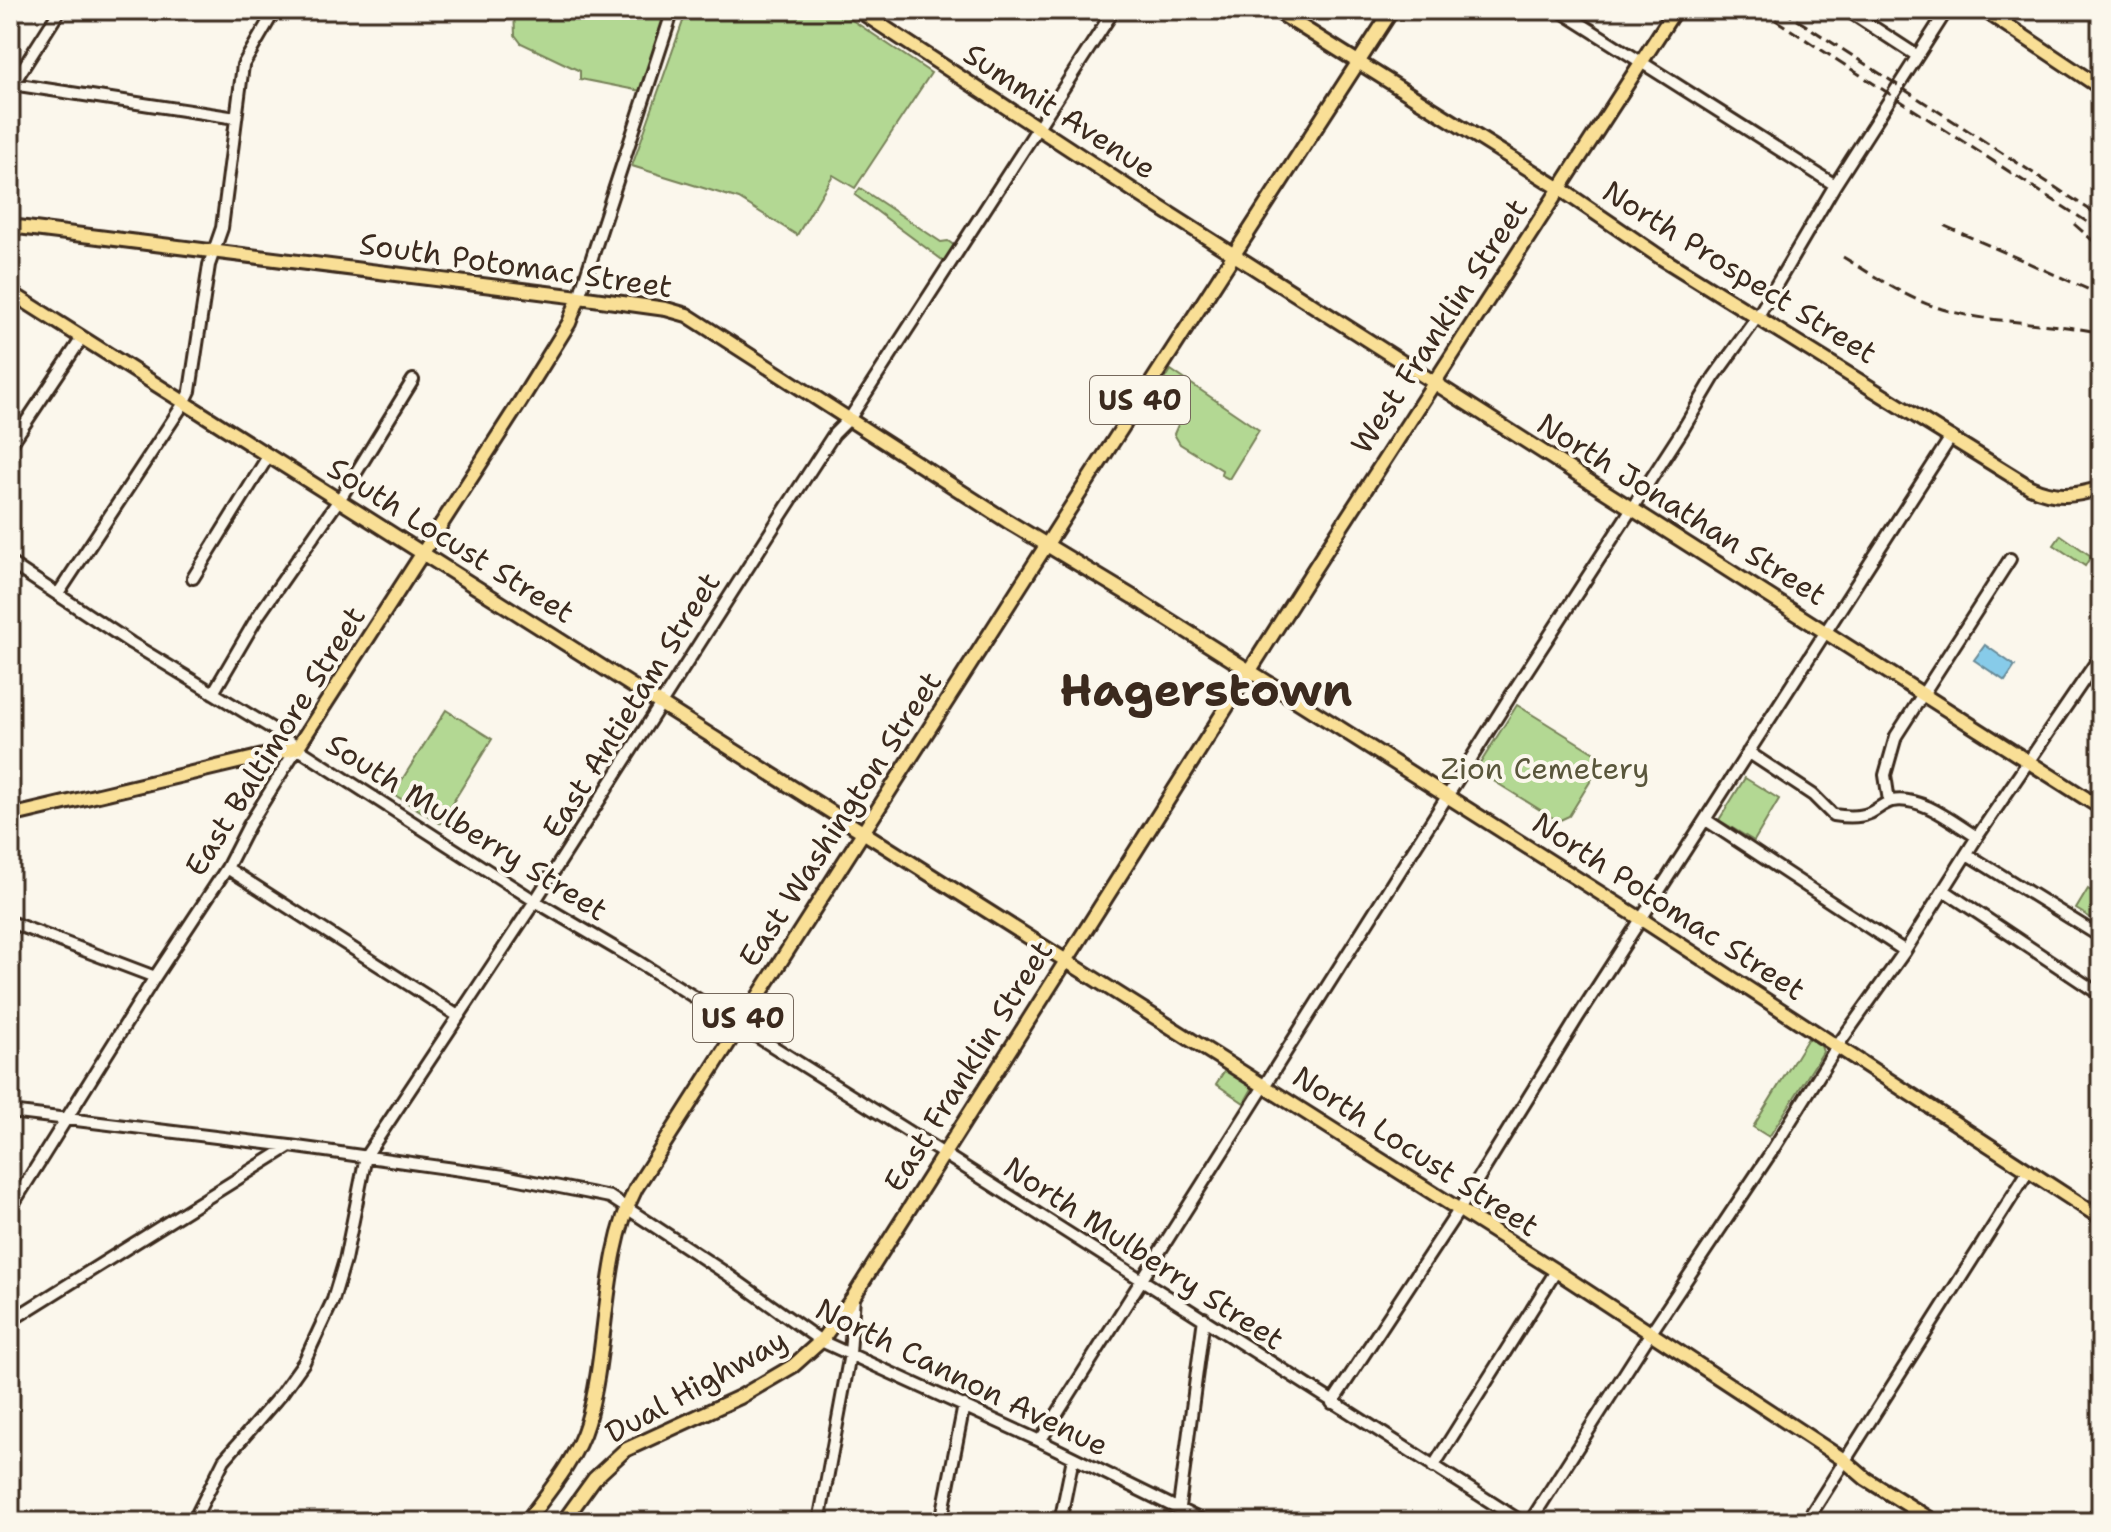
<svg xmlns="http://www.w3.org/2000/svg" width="2111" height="1532" font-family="'Shantell Sans',sans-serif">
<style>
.green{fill:#b3d893;stroke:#778158;stroke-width:2}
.water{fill:#87cbe9;stroke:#698b98;stroke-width:2}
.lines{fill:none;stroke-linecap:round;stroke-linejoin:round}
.minor-casing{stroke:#3b2a1e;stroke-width:16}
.major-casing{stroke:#3b2a1e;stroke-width:18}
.minor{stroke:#fbf7ec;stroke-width:10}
.major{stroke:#f9df96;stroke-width:12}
.rail{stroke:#3b2a1e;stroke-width:3;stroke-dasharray:12 6;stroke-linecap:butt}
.labels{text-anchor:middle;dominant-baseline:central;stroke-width:8;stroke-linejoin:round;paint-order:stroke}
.shield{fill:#fbf7ec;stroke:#75685c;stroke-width:2}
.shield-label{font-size:28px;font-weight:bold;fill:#3b2a1e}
.street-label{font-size:30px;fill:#3b2a1e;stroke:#fbf7ec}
.park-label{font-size:30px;fill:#59563b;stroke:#fbf7ec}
.town-label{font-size:46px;font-weight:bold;fill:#3b2a1e;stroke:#fbf7ec}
</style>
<rect width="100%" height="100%" fill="#fbf7ec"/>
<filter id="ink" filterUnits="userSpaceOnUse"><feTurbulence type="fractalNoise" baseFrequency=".0125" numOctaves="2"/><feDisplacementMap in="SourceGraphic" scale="16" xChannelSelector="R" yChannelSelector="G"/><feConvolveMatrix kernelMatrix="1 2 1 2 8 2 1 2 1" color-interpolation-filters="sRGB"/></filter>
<g filter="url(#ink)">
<path class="green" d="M514,10h135l18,6 -26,75 -61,-12v-8l-59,-28 -6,-8z
M687,10h150l94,63 -76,115 -22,-13 -36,60 -58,-36 -107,-33z
M860,188l81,54 7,-1 7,5 -10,16 -90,-67z
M1171,370l88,60 -30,49 -8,-4 1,-5 -42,-26 -6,-10 7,-16 -28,-19z
M2061,535l30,21 -6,10 -31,-21z
M1517,705l87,54 -35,57 -11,5 -82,-51z
M446,710l46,29 -52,84 -47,-29z
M1745,778l34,21 -25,42 -35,-21z
M2088,889l13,9v26l-25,-15z
M1808,1038l13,8 2,6 -54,85 -16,-10z
M1225,1070l28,17 -9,16 -28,-19z"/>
<path class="water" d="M1985,645l30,21 -10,15 -31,-21z"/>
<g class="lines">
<g class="minor-casing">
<path id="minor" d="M1559,10l276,175
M1847,10l69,45
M12,84l224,34
M11,87l49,-77
M579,297l94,-287
M10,446l72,-108
M10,563l121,80 150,91 16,14 238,153 102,60 307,193 578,368
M193,578l76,-123
M58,594l126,-191 6,-12 19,-126 13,-37 21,-163 32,-55
M213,693l45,-77 85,-122 70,-114
M1748,752l65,43 20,20c13,2 26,3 37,-2 8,-4 14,-10 22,-12 29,-6 62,22 85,36
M1889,801l-4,-26 11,-39 114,-177
M1706,820l199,131
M1967,854l134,83
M227,868l231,148
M1945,891l156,104
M10,922l145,55
M10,1112l280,34
M10,1209l145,-232 72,-109 22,-43 48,-77
M10,1321l280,-175 214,30 106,21 117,77 94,67 219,100 165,81
M1332,1403l127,-193 119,-193 373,-580
M1040,1441l473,-749 169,-261 32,-54 44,-61 77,-131 112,-175
M1433,1467l123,-196
M193,1522l31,-62 58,-67 22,-31 29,-62 12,-40 21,-104 169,-255 247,-387 52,-80 16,-16 264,-408
M819,1522l31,-168 4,-58
M941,1522l23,-117
M1060,1522l13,-64
M1177,1522l27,-204
M1530,1522l120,-188 120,-180 68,-109 67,-94 72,-114 124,-182
M1806,1522l223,-352
M2091,1522l10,-15"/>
</g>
<g class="major-casing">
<path id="major" d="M858,10l276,181 967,617
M1275,10l284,178 101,69 370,230c26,12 45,9 71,1
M1984,10l117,78
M10,226l569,71 87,12 21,6 320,206 126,76 508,322 460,299
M10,292l1546,979 288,189 22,19 69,43
M10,816l287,-68 223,-346 49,-79 10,-26
M526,1522c23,-31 50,-62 61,-99 22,-74 14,-167 49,-235l429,-672 327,-506
M563,1522l31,-43 31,-29 115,-53 53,-31 28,-25 33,-45 460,-727 361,-559"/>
</g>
<use href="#minor" class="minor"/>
<use href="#major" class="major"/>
<path class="rail" d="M1760,10l341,221
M1782,10l319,207
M2074,224l27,24
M1945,226l156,69
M1843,257c32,19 64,42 99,52 48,15 107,12 159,24"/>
</g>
</g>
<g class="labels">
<g class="shield">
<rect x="1090" y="376" width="100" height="48" rx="6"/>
<rect x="693" y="994" width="100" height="48" rx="6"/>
</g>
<g class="shield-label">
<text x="1140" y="400">US 40</text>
<text x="743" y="1018">US 40</text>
</g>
<g class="street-label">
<text transform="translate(1060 111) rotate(33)">Summit Avenue</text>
<text transform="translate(516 265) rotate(8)">South Potomac Street</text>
<text transform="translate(1740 272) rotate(32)">North Prospect Street</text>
<text transform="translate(1439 326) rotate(-57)">West Franklin Street</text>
<text transform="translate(1682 509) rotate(32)">North Jonathan Street</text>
<text transform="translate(451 540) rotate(32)">South Locust Street</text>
<text transform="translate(631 705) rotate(-58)">East Antietam Street</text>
<text transform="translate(275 741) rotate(-58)">East Baltimore Street</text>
<text transform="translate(840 819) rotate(-57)">East Washington Street</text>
<text transform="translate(467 827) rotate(32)">South Mulberry Street</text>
<text transform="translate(1669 906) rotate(33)">North Potomac Street</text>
<text transform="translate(968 1066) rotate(-58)">East Franklin Street</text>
<text transform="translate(1416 1151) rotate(33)">North Locust Street</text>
<text transform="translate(1144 1253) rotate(33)">North Mulberry Street</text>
<text transform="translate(962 1377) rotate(26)">North Cannon Avenue</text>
<text transform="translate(696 1386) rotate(-29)">Dual Highway</text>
</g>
<g class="park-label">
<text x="1545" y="768">Zion Cemetery</text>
</g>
<g class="town-label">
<text x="1206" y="690">Hagerstown</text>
</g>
</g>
<rect width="2111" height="1532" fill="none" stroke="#fbf7ec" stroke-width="40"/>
<rect x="20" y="20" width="2071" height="1492" fill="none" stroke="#3b2a1e" stroke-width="3" filter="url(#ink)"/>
</svg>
